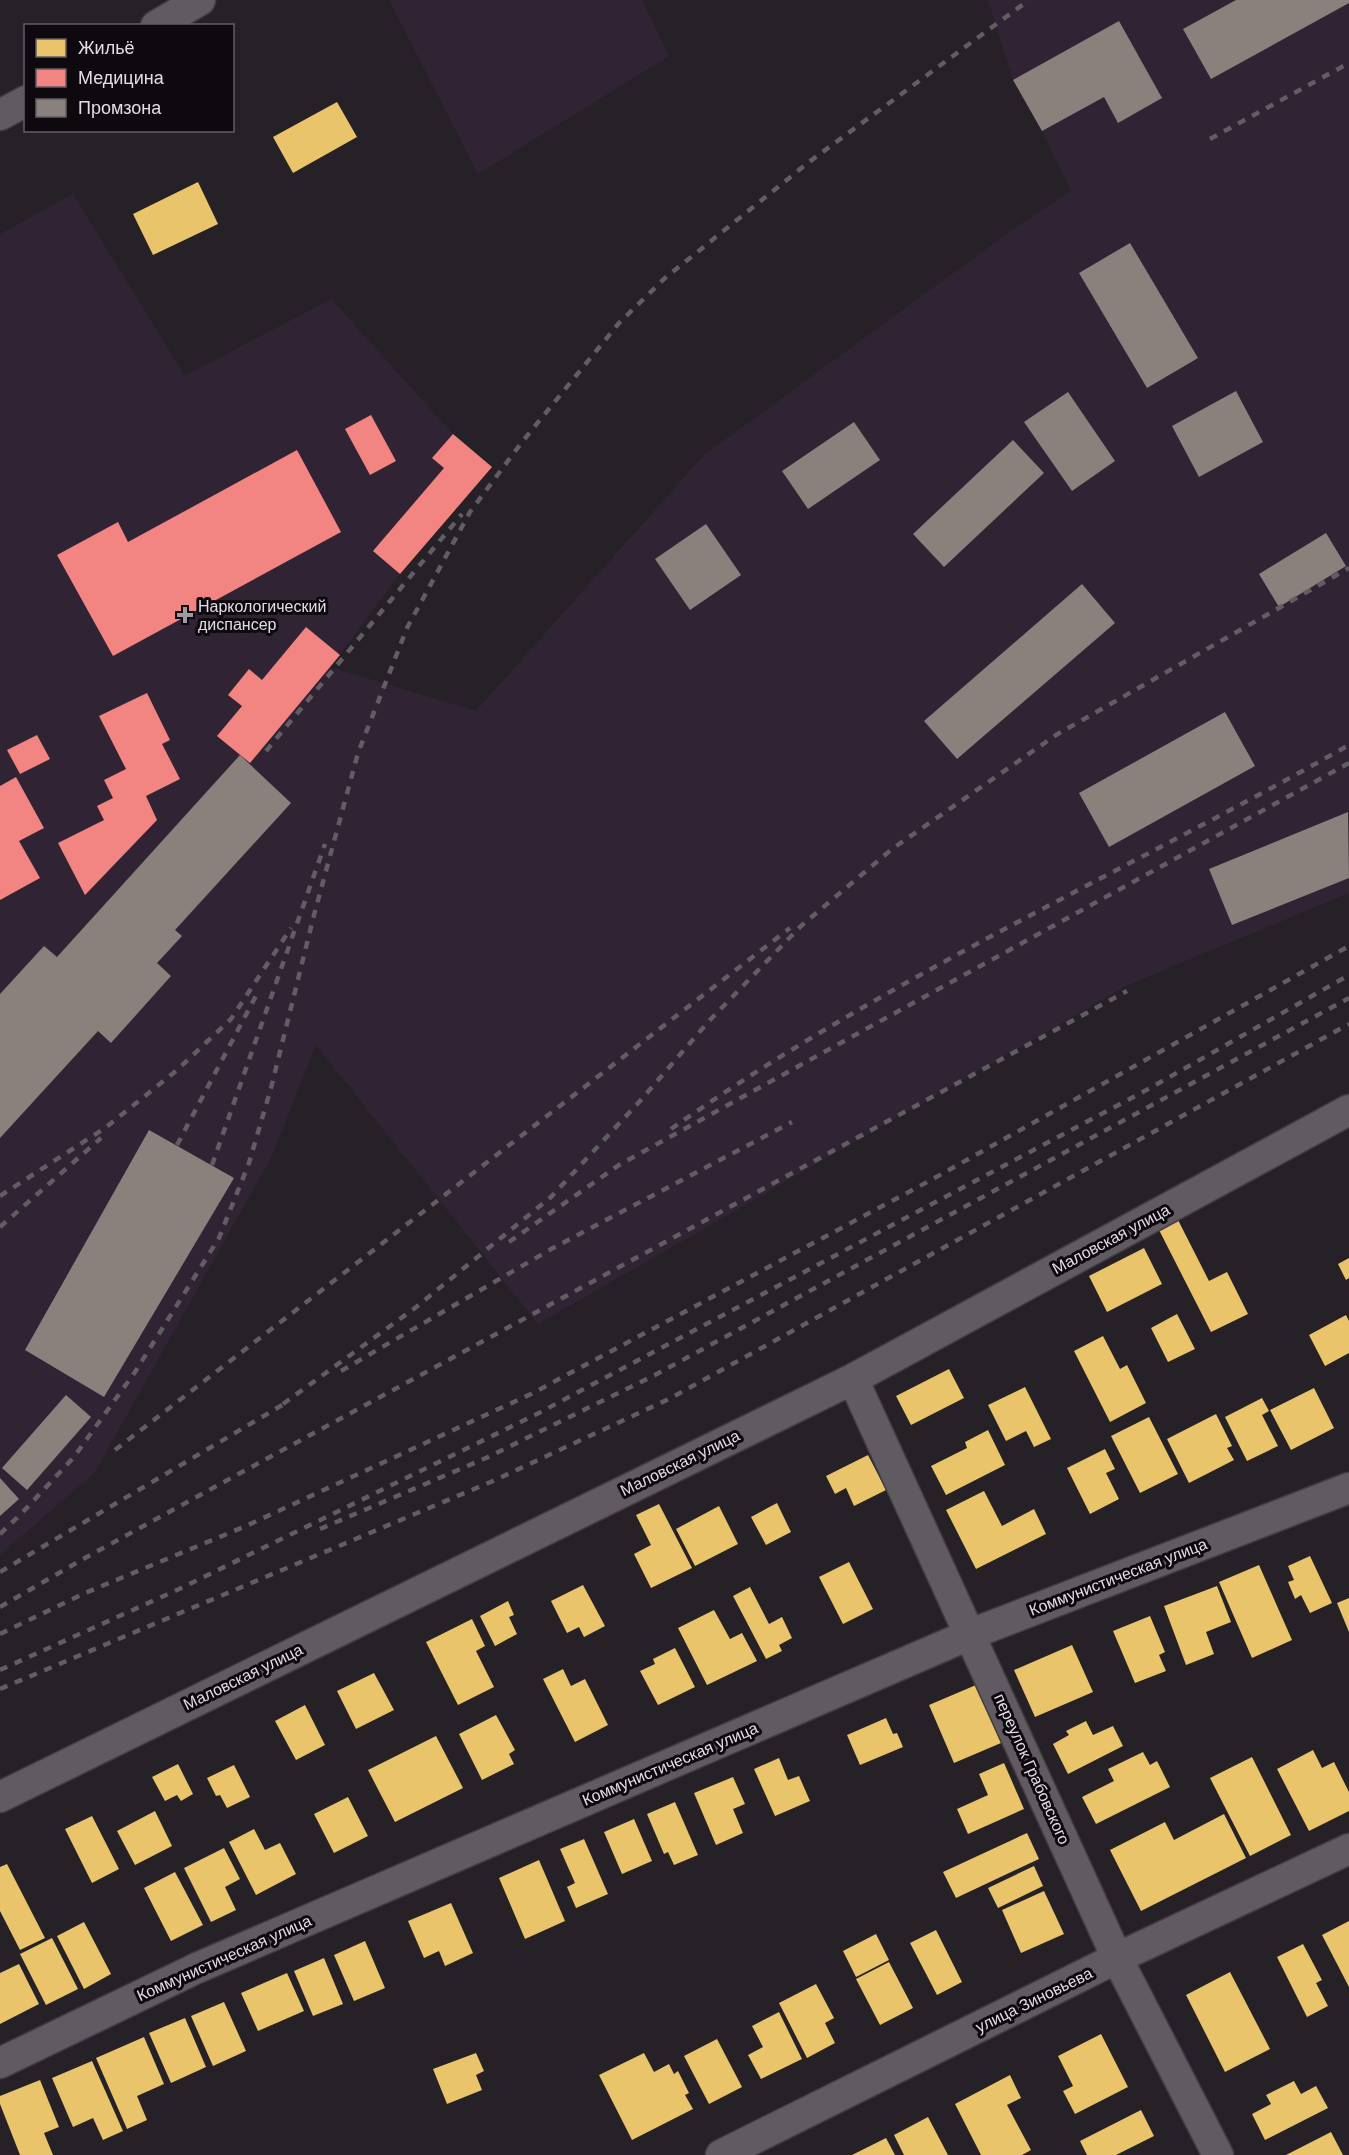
<svg xmlns="http://www.w3.org/2000/svg" width="1349" height="2155" font-family="Arial,sans-serif">
<style>
.built{fill:#302434}
.homes{fill:#e9c46a}
.health{fill:#f28482}
.industry{fill:#8a817c}
.lines{fill:none;stroke-linecap:round;stroke-linejoin:round}
.minor-casing{stroke:#413d42;stroke-width:33}
.minor{stroke:#5f5b60;stroke-width:30}
.rail{stroke:#625d63;stroke-width:4.5;stroke-dasharray:8 8;stroke-linecap:butt}
.poi-dot{fill:#a09ba2;stroke:#0d090f;stroke-width:2}
.labels{text-anchor:middle;dominant-baseline:central;stroke-width:6;stroke-linejoin:round;paint-order:stroke}
.poi-label{font-size:16px;fill:#e2dce4;stroke:#0d090f;text-anchor:start}
.street-label{font-size:16px;fill:#e2dce4;stroke:#0d090f}
</style>
<rect width="100%" height="100%" fill="#262127"/>
<path class="built" d="M389,0h253l27,56 -191,118z
M988,0h361v893l-221,92 -590,339 -222,-279 -44,111 -177,316 -95,83v-1321l73,-40 112,182 146,-77 122,135 39,33 -92,107 -70,93 146,44 228,-256 308,-225 59,-39 -29,-60 -29,-51z"/>
<path class="homes" d="M337,102l20,35 -64,36 -20,-36z
M198,182l20,42 -65,31 -20,-41z
M1177,1218l32,63 18,-9 21,42 -37,18 -53,-104z
M1144,1248l18,36 -55,28 -18,-36z
M1349,1258v20l-3,2 -8,-16z
M1177,1314l18,35 -27,13 -17,-34z
M1346,1315l3,6v32l-24,13 -16,-31z
M1103,1336l17,33 7,-4 19,38 -36,19 -36,-71z
M949,1369l15,29 -53,27 -15,-29z
M1025,1387l26,52 -17,8 -8,-16 -20,10 -18,-36z
M1314,1388l20,40 -43,22 -21,-40z
M1262,1398l7,13 -7,4 16,31 -31,15 -22,-44z
M1216,1414l16,32 -5,2 7,12 -45,23 -22,-44z
M1149,1417l29,57 -38,19 -29,-57z
M988,1430l17,35 -59,30 -15,-29 36,-18 -2,-6z
M1105,1449l10,20 -9,4 13,26 -29,15 -23,-46z
M868,1455l18,35 -32,16 -8,-18 -11,6 -9,-18z
M984,1491l18,35 32,-17 12,25 -70,35 -30,-59z
M777,1503l14,29 -25,13 -15,-28z
M659,1504l33,64 -41,20 -17,-34 17,-9 -15,-30z
M719,1506l19,38 -43,22 -19,-37z
M1310,1556l22,47 -22,10 -9,-18 -6,4 -7,-17 6,-2 -6,-14z
M849,1562l24,47 -30,15 -24,-47z
M1259,1565l33,75 -40,18 -33,-76z
M583,1585l22,41 -21,11 -5,-10 -12,6 -16,-32z
M1217,1586l14,36 -25,10 8,22 -28,11 -22,-59z
M750,1587l19,37 13,-7 10,21 -13,7 3,6 -16,8 -33,-63z
M1349,1598v34l-12,-29z
M508,1601l6,14 -5,2 8,17 -22,12 -15,-30z
M714,1610l16,29 12,-6 15,28 -50,24 -29,-57z
M1150,1616l15,36 -6,3 7,16 -31,12 -22,-52z
M472,1619l13,27 -9,5 18,36 -36,18 -32,-63z
M1072,1645l21,47 -58,25 -21,-47z
M675,1648l20,39 -37,18 -18,-34 15,-7 -2,-5z
M563,1669l8,17 14,-7 23,46 -33,17 -32,-63z
M374,1673l20,37 -38,19 -19,-38z
M976,1685l25,58 -47,20 -25,-58z
M305,1705l20,40 -29,15 -21,-39z
M496,1715l19,35 -6,4 5,10 -32,16 -23,-46z
M886,1718l7,16 4,-1 6,14 -43,18 -13,-30z
M1086,1721l7,14 20,-9 10,20 -55,28 -15,-30 16,-9 -3,-4z
M436,1736l27,52 -68,34 -27,-52z
M1313,1750l9,18 12,-6 15,30v19l-40,20 -32,-62z
M1143,1752l7,13 7,-4 13,26 -74,37 -14,-27 32,-16 -6,-12z
M1252,1757l39,78 -41,21 -40,-78z
M779,1758l9,22 11,-4 11,25 -35,15 -21,-47z
M1004,1763l20,46 -56,25 -11,-25 31,-14 -9,-21z
M178,1764l15,30 -12,7 -4,-6 -12,6 -13,-24z
M234,1765l16,32 -23,11 -7,-13 -4,1 -9,-18z
M733,1777l12,27 -12,5 10,24 -27,12 -22,-52z
M348,1797l20,39 -34,17 -20,-39z
M675,1802l23,53 -24,10 -6,-13 -4,2 -17,-40z
M155,1811l17,35 -37,19 -18,-34z
M1224,1814l22,44 -105,53 -31,-61 55,-28 9,18z
M92,1816l27,53 -27,14 -27,-54z
M634,1819l18,42 -30,13 -18,-42z
M254,1829l11,21 15,-7 16,31 -40,21 -27,-53z
M1027,1833l12,26 -83,39 -13,-26z
M584,1839l24,55 -32,14 -9,-21 8,-4 -15,-34z
M224,1848l16,31 -15,8 11,23 -25,12 -27,-54z
M539,1860l26,61 -40,18 -26,-61z
M7,1864l38,74 -25,12 -20,-39v-44z
M1034,1866l9,20 -45,22 -10,-20z
M175,1872l28,53 -32,16 -27,-53z
M1044,1891l20,43 -43,19 -19,-43z
M451,1903l22,50 -28,13 -6,-15 -15,7 -16,-37z
M1349,1921v66l-27,-52z
M84,1922l27,52 -27,15 -27,-53z
M936,1930l26,52 -25,13 -27,-52z
M876,1934l13,26 -33,17 -13,-26z
M52,1938l26,51 -32,16 -26,-51z
M365,1941l20,47 -31,13 -20,-46z
M1303,1944l19,36 -6,3 12,23 -21,11 -30,-60z
M324,1958l19,46 -30,12 -19,-45z
M889,1962l24,46 -33,17 -24,-46z
M19,1964l20,40 -39,20v-51z
M1230,1972l40,77 -45,23 -39,-77z
M287,1973l17,38 -46,20 -17,-38z
M816,1984l18,34 -9,5 10,20 -28,15 -28,-55z
M224,2002l22,49 -33,15 -22,-50z
M779,2012l23,47 -41,20 -13,-24 15,-8 -11,-21z
M185,2018l21,49 -35,16 -22,-50z
M1101,2034l27,53 -53,27 -12,-23 10,-5 -15,-30z
M144,2037l20,47 -27,12 10,24 -20,9 -31,-71z
M717,2039l25,48 -33,17 -25,-48z
M476,2053l8,18 -8,4 6,15 -35,14 -14,-35z
M644,2053l10,19 15,-8 5,10 4,-3 11,22 -4,2 8,14 -61,31 -33,-65z
M92,2061l31,70 -20,9 -10,-22 -20,9 -21,-49z
M1010,2075l11,23 -14,7 24,45 -9,5h-41l-26,-51z
M40,2080l19,47 -15,6 9,22h-33l-20,-51v-8z
M1294,2081l7,13 15,-8 12,22 -63,32 -13,-26 19,-10 -5,-9z
M1141,2110l13,26 -38,19h-29l-7,-14z
M928,2117l20,38h-44l-10,-20z
M1331,2132l12,23h-57z
M886,2138l9,17h-43z"/>
<path class="health" d="M371,415l25,46 -26,14 -25,-46z
M453,434l39,33 -92,107 -27,-23 71,-83 -12,-10z
M297,450l44,82 -228,124 -56,-101 61,-33 10,20z
M306,627l34,28 -90,108 -33,-27 25,-30 -14,-11 21,-26 13,11z
M147,693l23,47 -8,4 18,35 -34,17 11,24 -72,75 -27,-52 46,-23 -7,-14 16,-8 -9,-18 22,-11 -27,-53z
M37,735l13,24 -30,15 -13,-24z
M16,777l28,51 -25,13 21,37 -40,22v-114z"/>
<path class="industry" d="M1236,0h113v3l-138,76 -28,-50z
M1119,21l43,77 -44,25 -14,-26 -62,34 -29,-51z
M1130,243l68,115 -51,30 -68,-115z
M1236,391l27,51 -64,35 -27,-51z
M1068,392l47,69 -43,30 -48,-69z
M854,422l26,38 -72,49 -26,-38z
M1013,440l31,33 -100,94 -31,-33z
M706,524l35,51 -51,35 -35,-51z
M1326,533l20,33 -67,41 -20,-33z
M1082,584l33,39 -158,136 -33,-38z
M1225,712l30,54 -146,81 -30,-54z
M240,755l51,48 -116,127 7,6 -25,27 14,13 -60,67 -13,-12 -98,107v-144l44,-48 13,11z
M1348,812l1,66 -117,47 -23,-56z
M149,1130l85,48 -130,219 -79,-47z
M66,1395l25,22 -64,73 -25,-22z
M0,1478l19,21 -19,17z"/>
<g class="lines">
<g class="minor-casing">
<path id="minor" d="M156,26l44,-26
M0,115l26,-14
M853,1379l264,579 101,197
M0,1797l853,-418 496,-269
M0,2063l197,-95 774,-334 378,-146
M721,2155l396,-197 232,-109"/>
</g>
<use href="#minor" class="minor"/>
<path class="rail" d="M1210,139l139,-76
M266,751l196,-237
M671,1129c213,-150 452,-256 678,-384
M177,1145l81,-153
M212,1165l113,-321
M0,1196l105,-68 71,-57 55,-52 60,-91
M0,1227l101,-89
M509,1242l110,-77 730,-402
M341,1371l212,-123 239,-126
M283,1404l132,-96 136,-111 89,-96 69,-80 92,-95 91,-77 164,-114 293,-167
M115,1450l675,-522
M320,1529l166,-71 169,-83 694,-377
M0,1534l22,-21 52,-56 61,-85 84,-134 30,-75 22,-75 43,-173 44,-162 49,-125 63,-116 52,-70 97,-119 46,-45 144,-116 220,-162
M0,1572l289,-171
M0,1607l85,-49 137,-75 905,-492
M0,1634l85,-41 161,-67 285,-132 400,-214 418,-234
M0,1670l177,-80 360,-176 615,-327 197,-112
M0,1689l493,-208 176,-82 680,-375"/>
</g>
<path class="poi-dot" d="M182 606h6v6h6v6h-6v6h-6v-6h-6v-6h6z"/>
<g class="labels">
<g class="poi-label">
<text x="198" y="606">Наркологический<tspan x="198" dy="18">диспансер</tspan></text>
</g>
<g class="street-label">
<text transform="translate(1111 1239) rotate(-28)">Маловская улица</text>
<text transform="translate(680 1463) rotate(-26)">Маловская улица</text>
<text transform="translate(1118 1577) rotate(-21)">Коммунистическая улица</text>
<text transform="translate(243 1677) rotate(-26)">Маловская улица</text>
<text transform="translate(670 1764) rotate(-23)">Коммунистическая улица</text>
<text transform="translate(1032 1769) rotate(66)">переулок Грабовского</text>
<text transform="translate(224 1958) rotate(-24)">Коммунистическая улица</text>
<text transform="translate(1034 2000) rotate(-26)">улица Зиновьева</text>
</g>
</g>
<rect x="24" y="24" width="210" height="108" fill="#0d090f" stroke="#625d64" stroke-width="1.5"/>
<rect x="36" y="39" width="30" height="18" fill="#e9c46a" stroke="#625d64" stroke-width="1.5"/>
<text x="78" y="54" font-size="18" fill="#e2dce4">Жильё</text>
<rect x="36" y="69" width="30" height="18" fill="#f28482" stroke="#625d64" stroke-width="1.5"/>
<text x="78" y="84" font-size="18" fill="#e2dce4">Медицина</text>
<rect x="36" y="99" width="30" height="18" fill="#8a817c" stroke="#625d64" stroke-width="1.5"/>
<text x="78" y="114" font-size="18" fill="#e2dce4">Промзона</text>
</svg>
